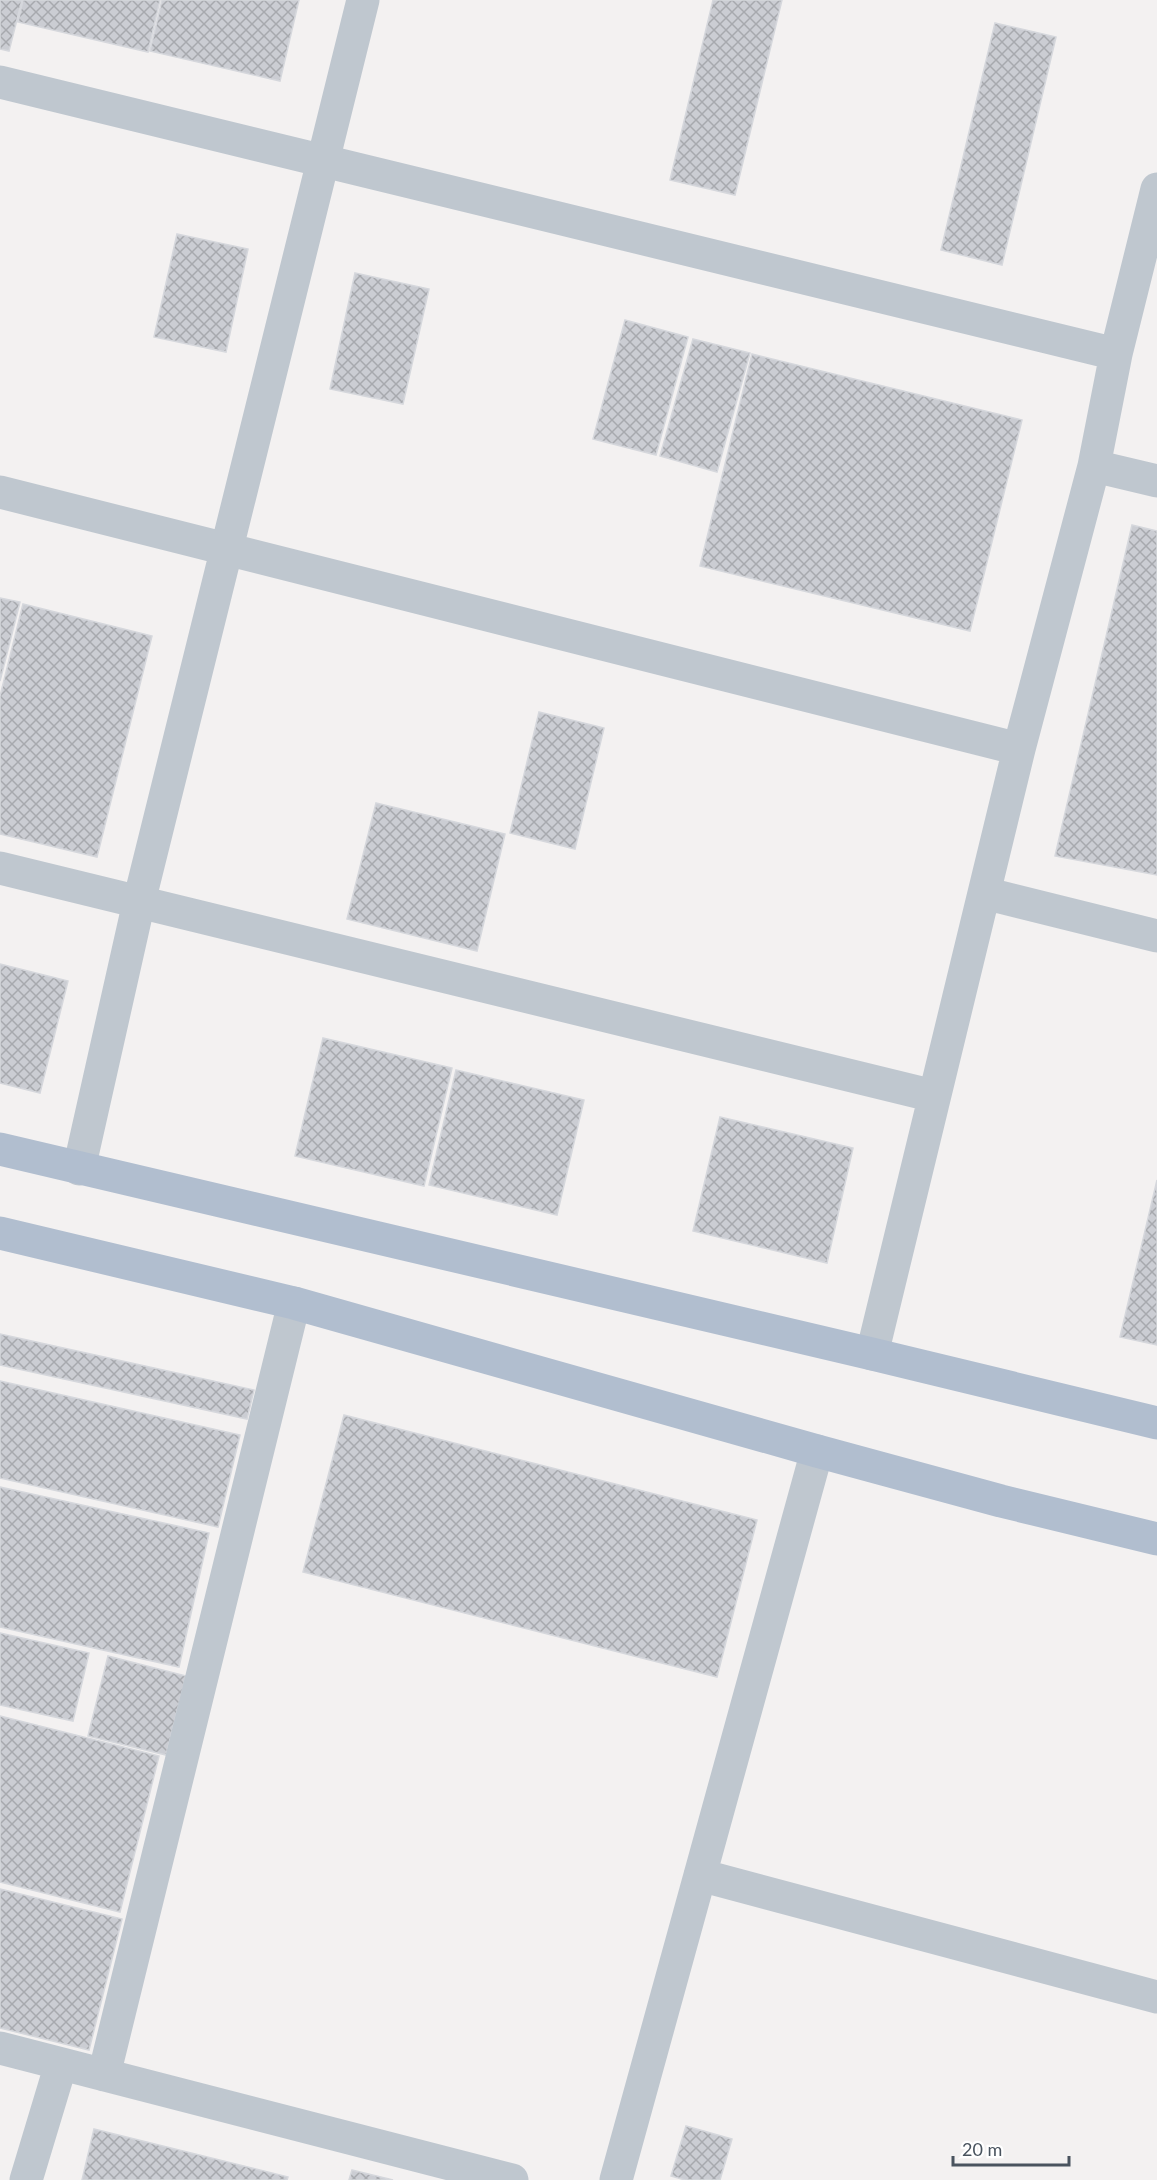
<svg xmlns="http://www.w3.org/2000/svg" width="1157" height="2180" font-family="Lato,sans-serif">
<style>
.building{fill:url(#building-cross-hatch);stroke:#d5d7dc;stroke-width:1.5}
.lines{fill:none;stroke-linecap:round;stroke-linejoin:round}
.minor{stroke:#bfc7cf;stroke-width:33}
.major{stroke:#b1becf;stroke-width:33}
</style>
<defs>
<pattern id="building-cross-hatch" width="8" height="8" patternUnits="userSpaceOnUse" patternTransform="scale(1.5)"><rect width="8" height="8" fill="#cbcdd3"/><path d="M0 0l8 8M0 8l8-8" fill="none" stroke="#a7a9ae"/></pattern>
</defs>
<rect width="100%" height="100%" fill="#f3f1f1"/>
<path class="building" d="M0,0h22l-13,51 -9,-2z
M23,0h137l-12,52 -130,-30z
M162,0h137l-19,81 -130,-30z
M713,0h69l-47,195 -65,-15z
M995,23l61,14 -54,228 -61,-15z
M177,234l71,15 -22,103 -72,-15z
M355,273l74,16 -26,115 -73,-15z
M625,320l63,17 -32,118 -63,-16z
M693,339l57,14 -33,119 -57,-16z
M752,354l270,66 -52,211 -270,-65z
M1132,525l25,6v344l-102,-19z
M0,598l20,4 -20,79z
M23,604l129,32 -55,221 -97,-23v-138z
M539,712l65,16 -29,121 -65,-16z
M376,803l129,31 -28,117 -130,-32z
M0,964l68,17 -28,112 -40,-10z
M323,1038l129,30 -28,118 -129,-30z
M456,1070l128,30 -27,115 -128,-30z
M720,1117l133,31 -26,115 -134,-32z
M1157,1180v165l-37,-8z
M0,1334l254,56 -7,29 -247,-54z
M0,1381l240,54 -22,92 -218,-49z
M344,1415l413,105 -40,157 -414,-105z
M0,1487l209,46 -30,134 -179,-40z
M0,1633l89,20 -16,68 -73,-16z
M108,1656l78,20 -20,79 -78,-19z
M0,1716l159,40 -39,156 -120,-30z
M0,1889l122,30 -33,131 -89,-22z
M686,2126l46,13 -12,41h-35l-14,-4z
M94,2129l194,48 -1,3h-205z
M352,2170l41,10h-44z"/>
<g class="lines">
<path class="minor" d="M0,82l1116,272
M1094,466l63,15
M0,492l1019,257
M0,868l934,228
M984,893l173,43
M79,1169l60,-267 224,-902
M872,1354l147,-605 75,-283 22,-112 41,-165
M700,1875l457,122
M0,2048l512,132
M104,2075l190,-772
M26,2180l35,-116
M616,2180l201,-729"/>
<path class="major" d="M0,1149l872,205 285,69
M0,1233l294,70 523,148 184,50 156,38"/>
</g>
<path d="M953 2156v9h116v-9" fill="none" stroke="#49535e" stroke-width="3"/>
<text x="962" y="2156" font-size="18" fill="#49535e" stroke="#ffffff" stroke-width="4.5" paint-order="stroke">20 m</text>
</svg>
